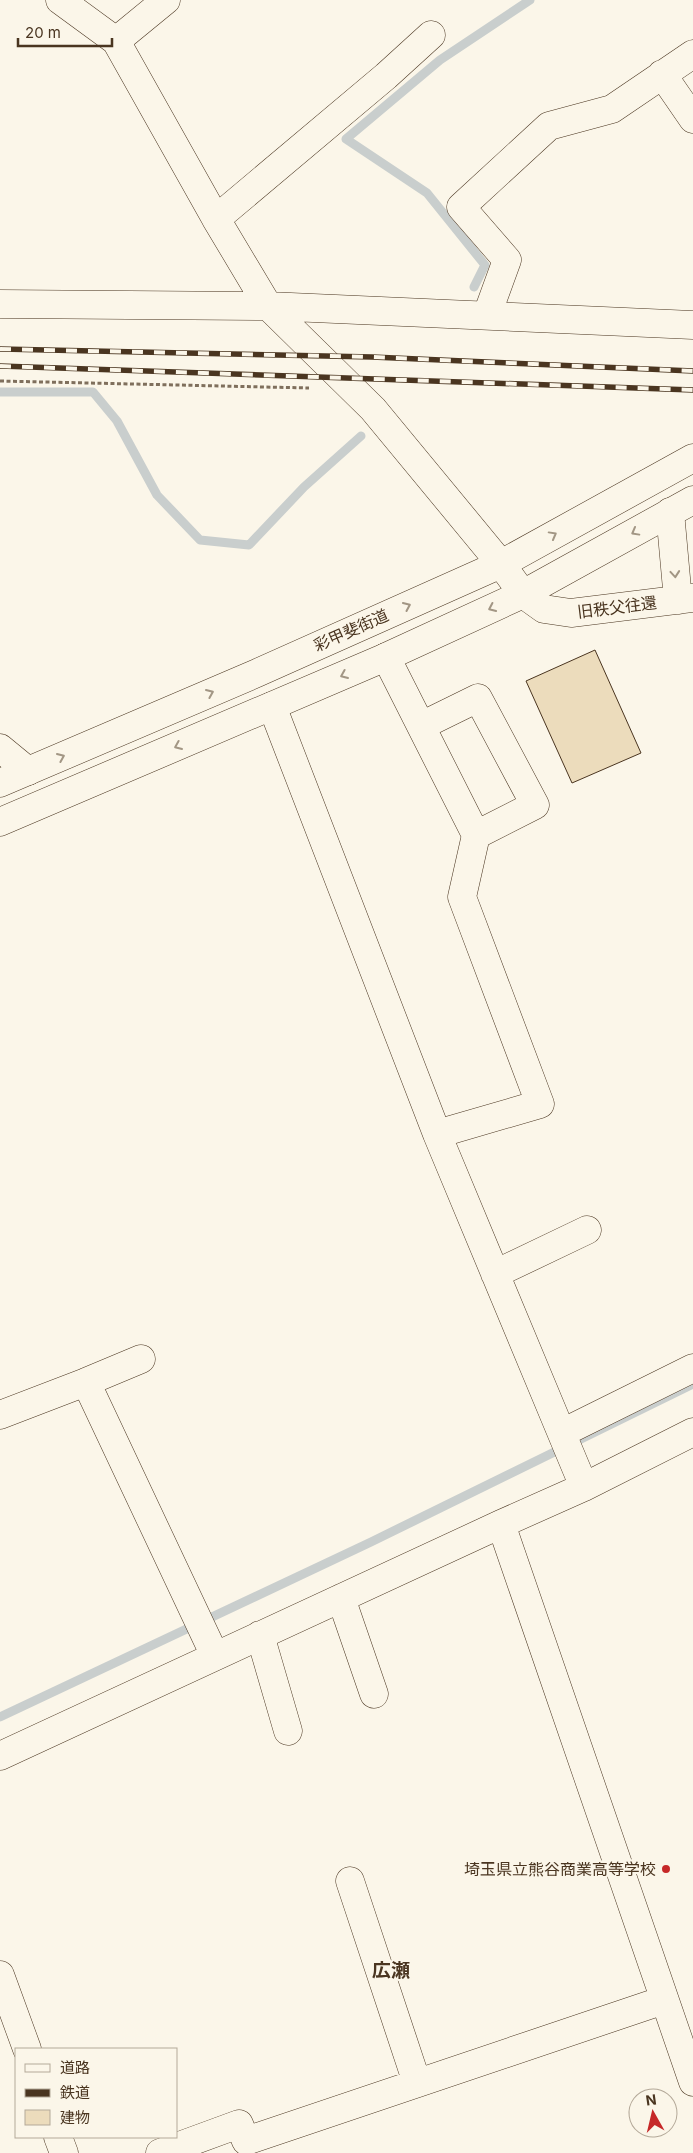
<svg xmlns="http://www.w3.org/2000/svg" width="693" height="2153" font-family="Inter,'Noto Sans JP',sans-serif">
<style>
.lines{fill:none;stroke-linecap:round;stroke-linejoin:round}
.stream{stroke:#c9cecd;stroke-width:9}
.building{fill:#ecdcbc;stroke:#4a3520}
.minor-casing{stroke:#4a3520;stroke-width:29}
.tertiary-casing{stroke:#4a3520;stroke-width:29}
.trunk-casing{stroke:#4a3520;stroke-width:29}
.path{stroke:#7f6f5c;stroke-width:3;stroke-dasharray:4 2.5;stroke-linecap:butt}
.minor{stroke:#fbf6e9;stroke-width:28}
.tertiary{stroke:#fbf6e9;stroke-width:28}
.trunk{stroke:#fbf6e9;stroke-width:28}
.rail-casing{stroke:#4a3520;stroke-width:5.5}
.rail{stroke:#fbf6e9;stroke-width:4;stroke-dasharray:11;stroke-linecap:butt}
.oneway{stroke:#a29684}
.poi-dot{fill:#c62828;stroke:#fbf6e9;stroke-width:2}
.labels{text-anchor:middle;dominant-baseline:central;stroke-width:4;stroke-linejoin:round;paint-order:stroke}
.street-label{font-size:16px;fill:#4a3520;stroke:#fbf6e9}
.poi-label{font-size:16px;fill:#4a3520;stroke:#fbf6e9;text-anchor:end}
.quarter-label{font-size:19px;font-weight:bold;fill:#4a3520;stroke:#fbf6e9}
</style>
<rect width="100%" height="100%" fill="#fbf6e9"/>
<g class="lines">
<path class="stream" d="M474,287l11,-22 -58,-72 -81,-54 94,-79 90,-60
M0,392h93l24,29 40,74 43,45 49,5 55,-58 57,-51
M0,1717l371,-175 322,-158"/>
</g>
<path class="building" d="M595,650l46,103 -69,30 -46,-102z"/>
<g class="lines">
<g class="minor-casing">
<path id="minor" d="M60,0l56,41 100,178 52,87 105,103 128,155
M116,41l50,-41
M662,74l31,45
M216,219l170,-143 45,-41
M0,304l268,2 425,19
M487,315l20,-55 -46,-53 88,-81 63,-17 81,-55
M386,657l90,178 -14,62 78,207 -103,30
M272,706l165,428 147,353
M421,726l57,-28 57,107 -59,30
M0,748l28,23
M495,1274l92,-44
M86,1382l55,-23
M0,1415l86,-33 129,274
M562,1433l131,-65
M501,1524l192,558
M341,1598l33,96
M260,1635l28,96
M0,1756l501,-232 83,-37 109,-55
M350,1881l67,202
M0,1975l27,74
M58,2137l6,16
M160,2153l79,-29 7,17 418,-141"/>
</g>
<g class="tertiary-casing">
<path id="tertiary" d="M670,512l8,88
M501,564l22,30 21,15 27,4 122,-15"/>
</g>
<g class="trunk-casing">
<path id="trunk" d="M0,783l257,-110 244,-109 192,-106
M0,822l386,-165 137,-63 170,-94"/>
</g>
<path class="path" d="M0,381l309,7"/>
<use href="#minor" class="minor"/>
<use href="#tertiary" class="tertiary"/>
<use href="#trunk" class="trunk"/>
<g class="rail-casing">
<path id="rail" d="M0,349l372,8 321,14
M0,366l693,24"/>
</g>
<use href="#rail" class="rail"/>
</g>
<defs><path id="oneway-chevron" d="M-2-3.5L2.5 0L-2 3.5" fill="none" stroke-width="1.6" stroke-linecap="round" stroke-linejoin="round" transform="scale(1.25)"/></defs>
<g class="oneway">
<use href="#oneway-chevron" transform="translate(635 532) rotate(151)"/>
<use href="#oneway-chevron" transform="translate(553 535) rotate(-29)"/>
<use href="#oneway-chevron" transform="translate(675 574) rotate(85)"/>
<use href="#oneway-chevron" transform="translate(407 606) rotate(-24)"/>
<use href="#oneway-chevron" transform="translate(492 608) rotate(155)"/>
<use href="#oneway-chevron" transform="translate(344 675) rotate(157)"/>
<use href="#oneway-chevron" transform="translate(210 693) rotate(-23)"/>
<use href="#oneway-chevron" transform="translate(178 746) rotate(157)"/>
<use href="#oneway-chevron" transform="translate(61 757) rotate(-23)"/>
</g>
<circle class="poi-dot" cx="666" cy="1869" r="5"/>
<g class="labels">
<g class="street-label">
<text transform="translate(617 607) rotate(-7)">旧秩父往還</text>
<text transform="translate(351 630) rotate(-24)">彩甲斐街道</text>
</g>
<g class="poi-label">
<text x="656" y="1869">埼玉県立熊谷商業高等学校</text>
</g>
<g class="quarter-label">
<text x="391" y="1970">広瀬</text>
</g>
</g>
<rect x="15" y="2048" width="162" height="90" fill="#fbf6e9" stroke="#b4a999"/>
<rect x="25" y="2064" width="25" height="8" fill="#fbf6e9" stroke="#b4a999"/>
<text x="60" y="2073" font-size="15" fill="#4a3520">道路</text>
<rect x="25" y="2089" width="25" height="8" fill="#4a3520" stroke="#b4a999"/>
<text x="60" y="2098" font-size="15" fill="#4a3520">鉄道</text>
<rect x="25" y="2110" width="25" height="15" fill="#ecdcbc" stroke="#b4a999"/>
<text x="60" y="2123" font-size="15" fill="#4a3520">建物</text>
<g transform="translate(653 2113) rotate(352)"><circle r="24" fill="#fbf6e9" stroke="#b4a999"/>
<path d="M0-4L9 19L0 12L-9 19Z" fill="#c62828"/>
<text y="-8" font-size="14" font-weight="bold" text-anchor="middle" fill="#4a3520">N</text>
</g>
<path d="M18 38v8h94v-8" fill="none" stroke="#4a3520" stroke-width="2.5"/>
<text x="25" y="38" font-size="15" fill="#4a3520" stroke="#fbf6e9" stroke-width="4" paint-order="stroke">20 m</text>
</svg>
